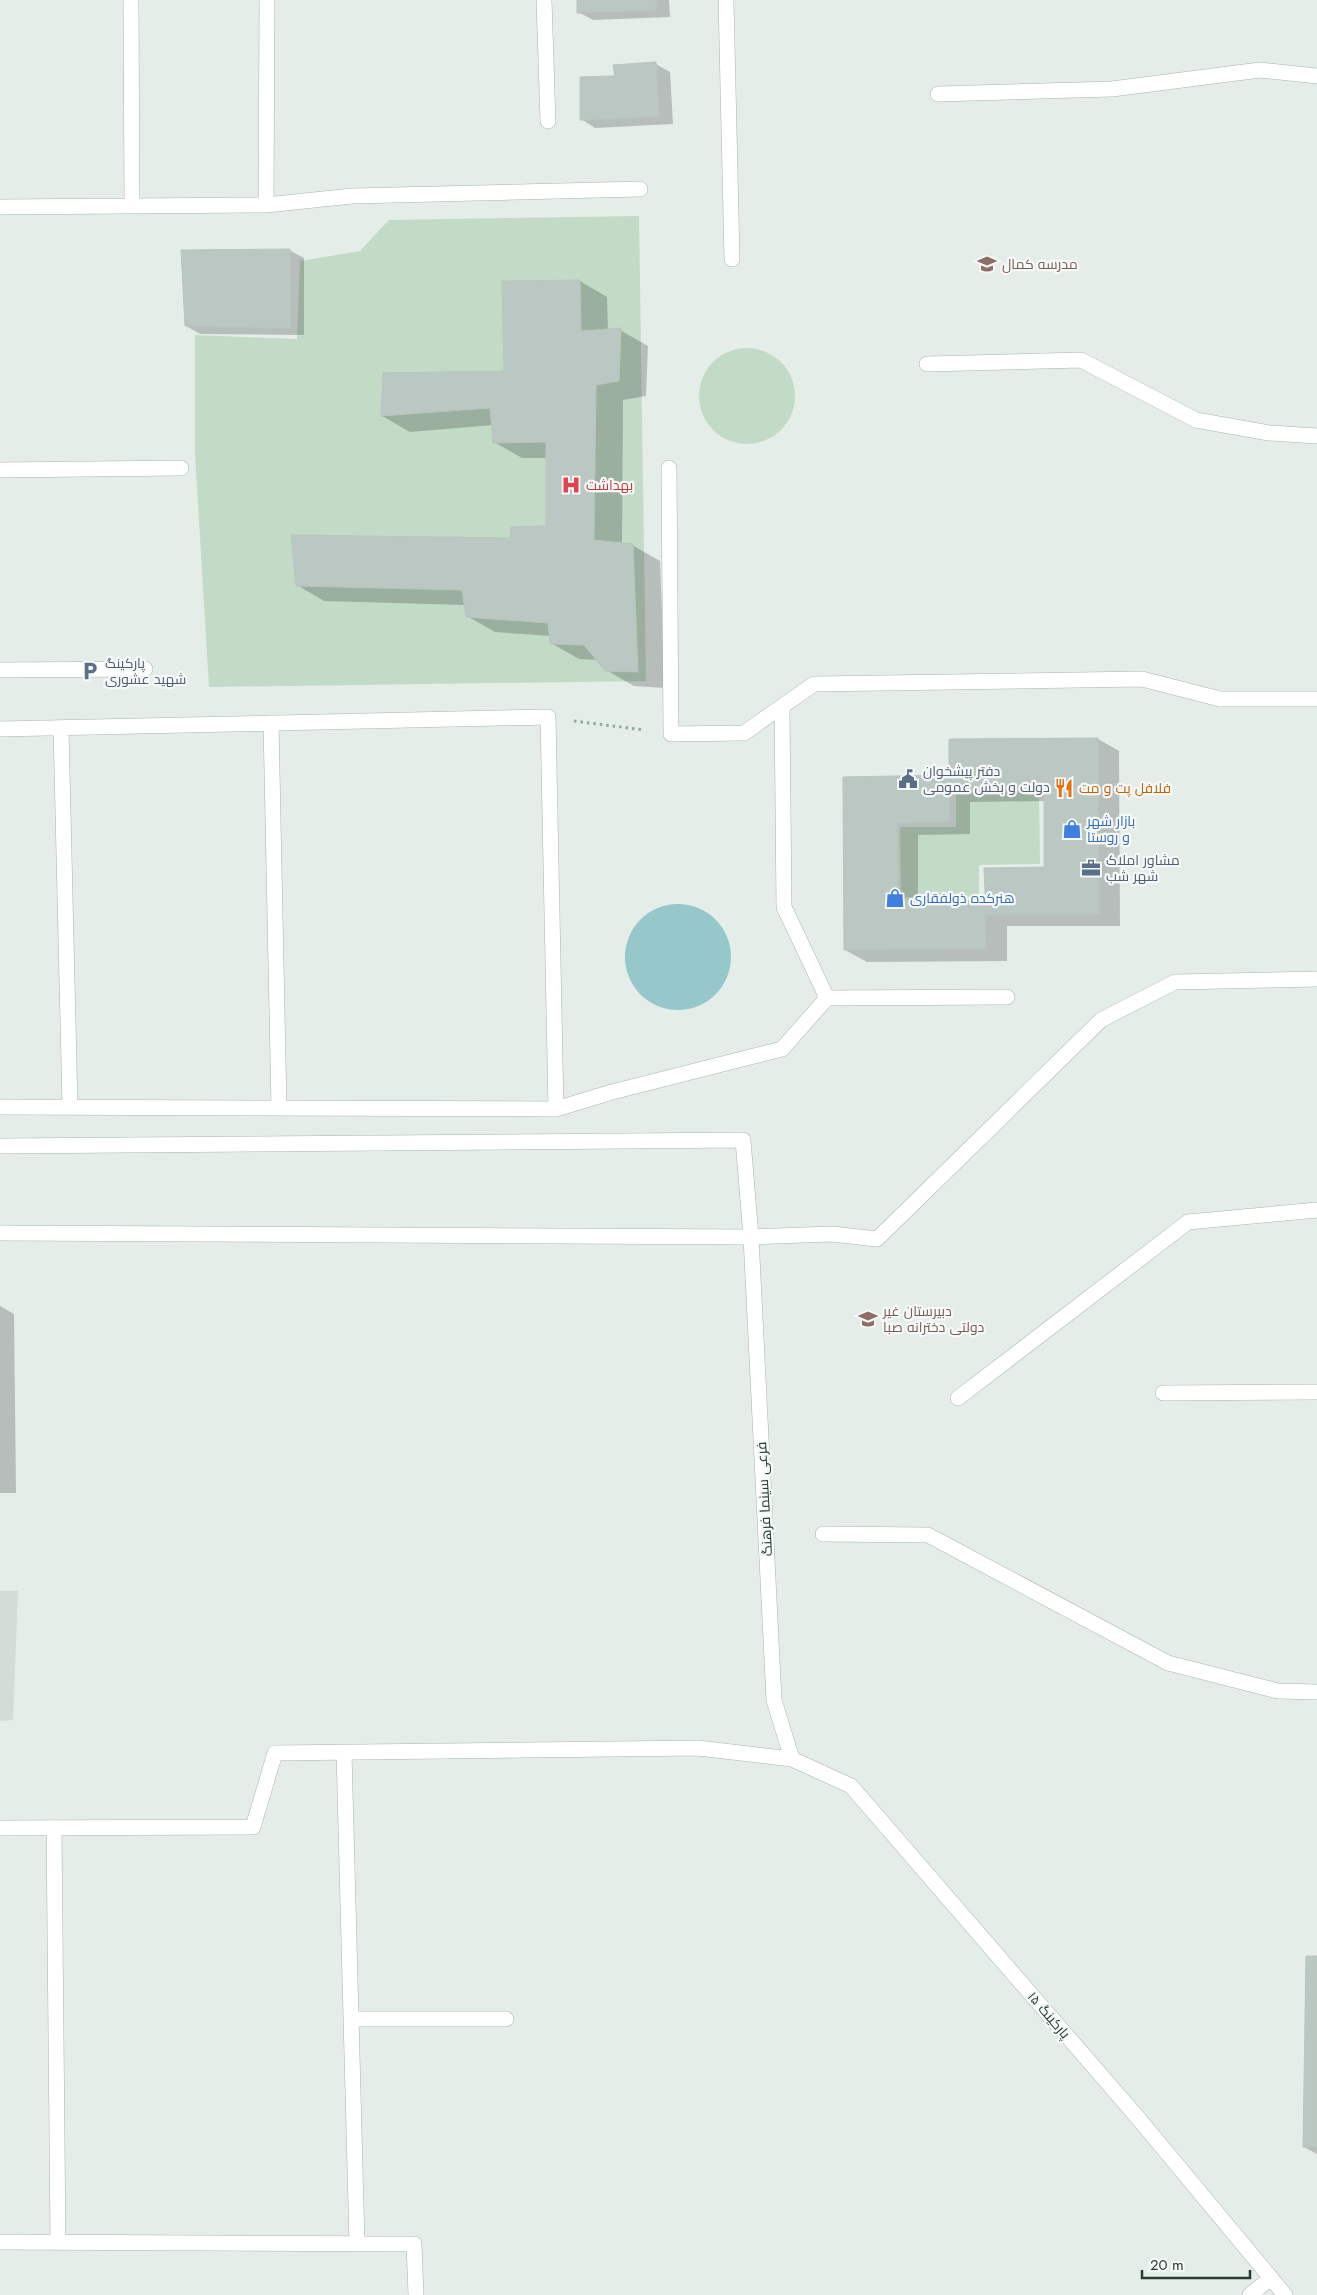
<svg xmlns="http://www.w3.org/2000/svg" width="1317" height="2295" font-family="Jost,Cairo,sans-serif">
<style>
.built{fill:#d4dcd8}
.green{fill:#c1dbc6}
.water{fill:#95c7cb}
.shadow{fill:#0003;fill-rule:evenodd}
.building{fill:#bbc7c2;stroke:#b8c6bf}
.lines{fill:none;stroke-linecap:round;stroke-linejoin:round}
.service-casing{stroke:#a8b5af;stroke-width:16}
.minor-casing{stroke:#a8b5af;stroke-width:16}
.tertiary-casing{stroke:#a8b5af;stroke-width:16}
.path{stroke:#8aac9f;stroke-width:3;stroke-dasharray:2.5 4;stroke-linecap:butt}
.service{stroke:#fff;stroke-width:15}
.minor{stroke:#fff;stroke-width:15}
.tertiary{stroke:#fff;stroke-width:15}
.labels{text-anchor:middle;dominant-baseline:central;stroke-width:4.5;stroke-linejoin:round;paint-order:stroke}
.education-label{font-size:14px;fill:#785e54;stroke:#f6f9f7;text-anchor:start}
.health-label{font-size:14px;fill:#be3a42;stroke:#f6f9f7;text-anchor:start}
.service-label{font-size:14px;fill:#4e5e75;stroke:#f6f9f7;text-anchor:start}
.food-label{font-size:14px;fill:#c56008;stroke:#f6f9f7;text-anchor:start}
.shop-label{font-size:14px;fill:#366cbe;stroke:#f6f9f7;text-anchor:start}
.street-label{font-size:14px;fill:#273d35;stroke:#f6f9f7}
</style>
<rect width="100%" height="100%" fill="#e5ede9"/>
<path class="built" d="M0,1591h18l-5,129 -13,1z"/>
<path class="green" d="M639,216l7,465 -437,6 -14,-233v-119l102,4 3,-78 60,-10 29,-31z
M699 396a48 48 0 1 1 96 0a48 48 0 1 1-96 0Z
M1039,792l1,72 -61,1v32h-78l-1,-70h56v-34z"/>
<path class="water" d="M625 957a53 53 0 1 1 106 0a53 53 0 1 1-106 0Z"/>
<path class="shadow" d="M578,0h91l1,17 -77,3 -15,-8z
M656,64l14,8 3,52 -78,4 -14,-9z
M289,250l15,8v77l-104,-1 -14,-8z
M580,281l27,16 1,34 12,-1 28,16 -2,50 -23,4 -1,144 10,1 28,16 5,127 -31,-2 -28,-16 -9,-10 -18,-1 -28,-16v-7l-56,-4 -28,-16 -2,-11 -141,-4 -27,-16 214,-46 37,-12v-69h-26l-28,-16 -1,-17 -83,7 -28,-16 123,-44z
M1098,739l21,12 1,175h-113v35l-140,1 -22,-12 -1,-172 107,-1 -1,-37zM1045,801l1,67 -59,33 -69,1v-67l52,-1v-32z
M0,1306l14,8 2,179h-16z
M1317,1958v196l-13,-7z"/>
<path class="building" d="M577,0h79v10l-79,3z
M656,62l3,55 -79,3v-43l35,-1 -2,-11z
M290,249v79l-105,-2 -4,-76z
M580,280l1,51 40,-3 -2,53 -23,4 -2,155 39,4 5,128 -33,-1 -21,-26 -34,-1 -2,-21 -82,-6 -4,-27 -166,-4 -5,-51 219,3 1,-11 35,-1v-84l-53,1 -3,-35 -109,8 2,-43 121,-2 -2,-90z
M1098,738l1,176h-113l-2,-46 60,-1v-78l-95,1v-51z
M949,775l1,47 -53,1 1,78 87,-1 1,49 -142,1 -1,-173z
M1306,1956h11v191h-14z"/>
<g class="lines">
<g class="service-casing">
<path id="service" d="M131,0l1,206
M544,0l4,121
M726,0l6,259
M938,94l174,-5 148,-19 57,6
M266,205l1,-205
M0,207l266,-2 86,-9 288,-7
M927,364l154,-4 115,60 73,13 48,3
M669,468l2,266 73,-1 70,-49 328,-5 78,20
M0,470l181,-2
M0,670l145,-1
M782,707l2,200 43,91
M271,723l8,385
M61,728l9,379
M0,729l548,-12 8,392
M0,1107l556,2 56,-17 170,-43 45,-51 180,-1
M0,1146l743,-6 8,97 23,463 18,59
M0,1233l751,4 81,-3 45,5 224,-219 74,-38 142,-3
M1163,1393l154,-1
M958,1398l230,-176 129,-12
M823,1534l105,1 240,128 110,28 39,1
M344,1752l13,492
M54,1828l4,414
M352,2019h154
M0,2242l414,2 2,51
M1250,2295l21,-17"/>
</g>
<g class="minor-casing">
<path id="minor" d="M0,1828l253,-1 22,-74 423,-5 94,11 59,27 287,332 147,177"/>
</g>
<g class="tertiary-casing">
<path id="tertiary" d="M1220,699h97"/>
</g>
<path class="path" d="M574,721l70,9"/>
<use href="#service" class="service"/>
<use href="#minor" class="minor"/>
<use href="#tertiary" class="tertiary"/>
</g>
<defs>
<g id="school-bare" transform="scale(1.5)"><path d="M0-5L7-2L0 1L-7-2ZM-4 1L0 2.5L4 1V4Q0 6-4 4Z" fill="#8d6e63" stroke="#f6f9f7" stroke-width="2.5" paint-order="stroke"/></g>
<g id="hospital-bare" transform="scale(1.5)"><path d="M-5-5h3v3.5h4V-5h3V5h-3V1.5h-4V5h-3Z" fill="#e0444e" stroke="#f6f9f7" stroke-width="2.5" paint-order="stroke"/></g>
<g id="parking-bare" transform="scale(1.5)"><path d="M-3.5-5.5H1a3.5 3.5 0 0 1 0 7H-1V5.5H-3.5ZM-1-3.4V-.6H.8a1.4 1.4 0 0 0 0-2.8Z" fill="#5c6f8a" stroke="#f6f9f7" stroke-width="2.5" paint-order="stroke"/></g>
<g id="civic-bare" transform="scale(1.5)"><path d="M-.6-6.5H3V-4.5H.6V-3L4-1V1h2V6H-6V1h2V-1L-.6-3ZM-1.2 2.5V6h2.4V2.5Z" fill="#5c6f8a" stroke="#f6f9f7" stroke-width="2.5" paint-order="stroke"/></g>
<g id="restaurant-bare" transform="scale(1.5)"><path d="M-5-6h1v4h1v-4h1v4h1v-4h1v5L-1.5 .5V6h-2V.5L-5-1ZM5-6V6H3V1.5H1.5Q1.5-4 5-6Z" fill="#e8710a" stroke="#f6f9f7" stroke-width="2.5" paint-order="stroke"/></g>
<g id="shop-bare" transform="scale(1.5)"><path d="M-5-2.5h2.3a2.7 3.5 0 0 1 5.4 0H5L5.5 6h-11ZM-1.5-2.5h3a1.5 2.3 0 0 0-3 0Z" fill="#3f7fe0" stroke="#f6f9f7" stroke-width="2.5" paint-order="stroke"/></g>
<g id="office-bare" transform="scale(1.5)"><path d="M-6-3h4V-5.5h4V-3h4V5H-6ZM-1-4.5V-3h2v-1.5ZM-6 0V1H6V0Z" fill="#5c6f8a" stroke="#f6f9f7" stroke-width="2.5" paint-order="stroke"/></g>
</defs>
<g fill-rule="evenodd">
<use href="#school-bare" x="987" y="264"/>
<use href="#hospital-bare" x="571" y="485"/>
<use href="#parking-bare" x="90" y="671"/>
<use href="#civic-bare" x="908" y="779"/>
<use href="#restaurant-bare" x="1064" y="788"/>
<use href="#shop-bare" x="1072" y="829"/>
<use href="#office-bare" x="1091" y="868"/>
<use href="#shop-bare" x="895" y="898"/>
<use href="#school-bare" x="868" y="1319"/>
</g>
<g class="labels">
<g class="education-label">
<text x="1002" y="264">مدرسه کمال</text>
<text x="883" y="1311">دبیرستان غیر<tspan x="883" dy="16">دولتی دخترانه صبا</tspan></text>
</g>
<g class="health-label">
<text x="586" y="485">بهداشت</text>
</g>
<g class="service-label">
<text x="105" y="663">پارکینگ<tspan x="105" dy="16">شهید عشوری</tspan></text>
<text x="923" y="771">دفتر پیشخوان<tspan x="923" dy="16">دولت و بخش عمومی</tspan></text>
<text x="1106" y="860">مشاور املاک<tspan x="1106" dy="16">شهر شب</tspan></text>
</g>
<g class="food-label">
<text x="1079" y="788">فلافل پت و مت</text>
</g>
<g class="shop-label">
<text x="1087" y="821">بازار شهر<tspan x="1087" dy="16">و روستا</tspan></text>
<text x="910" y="898">هنرکده ذولفقاری</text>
</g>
<g class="street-label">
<text transform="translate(764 1499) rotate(-93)">فرعی سینما فرهنگ</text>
<text transform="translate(1049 2015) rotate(49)">پارکینگ ۱۵</text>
</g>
</g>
<path d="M1142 2270v8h108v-8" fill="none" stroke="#273d35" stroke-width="2.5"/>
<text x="1150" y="2270" font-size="15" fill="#273d35" stroke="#f6f9f7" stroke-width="4" paint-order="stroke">20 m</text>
</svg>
